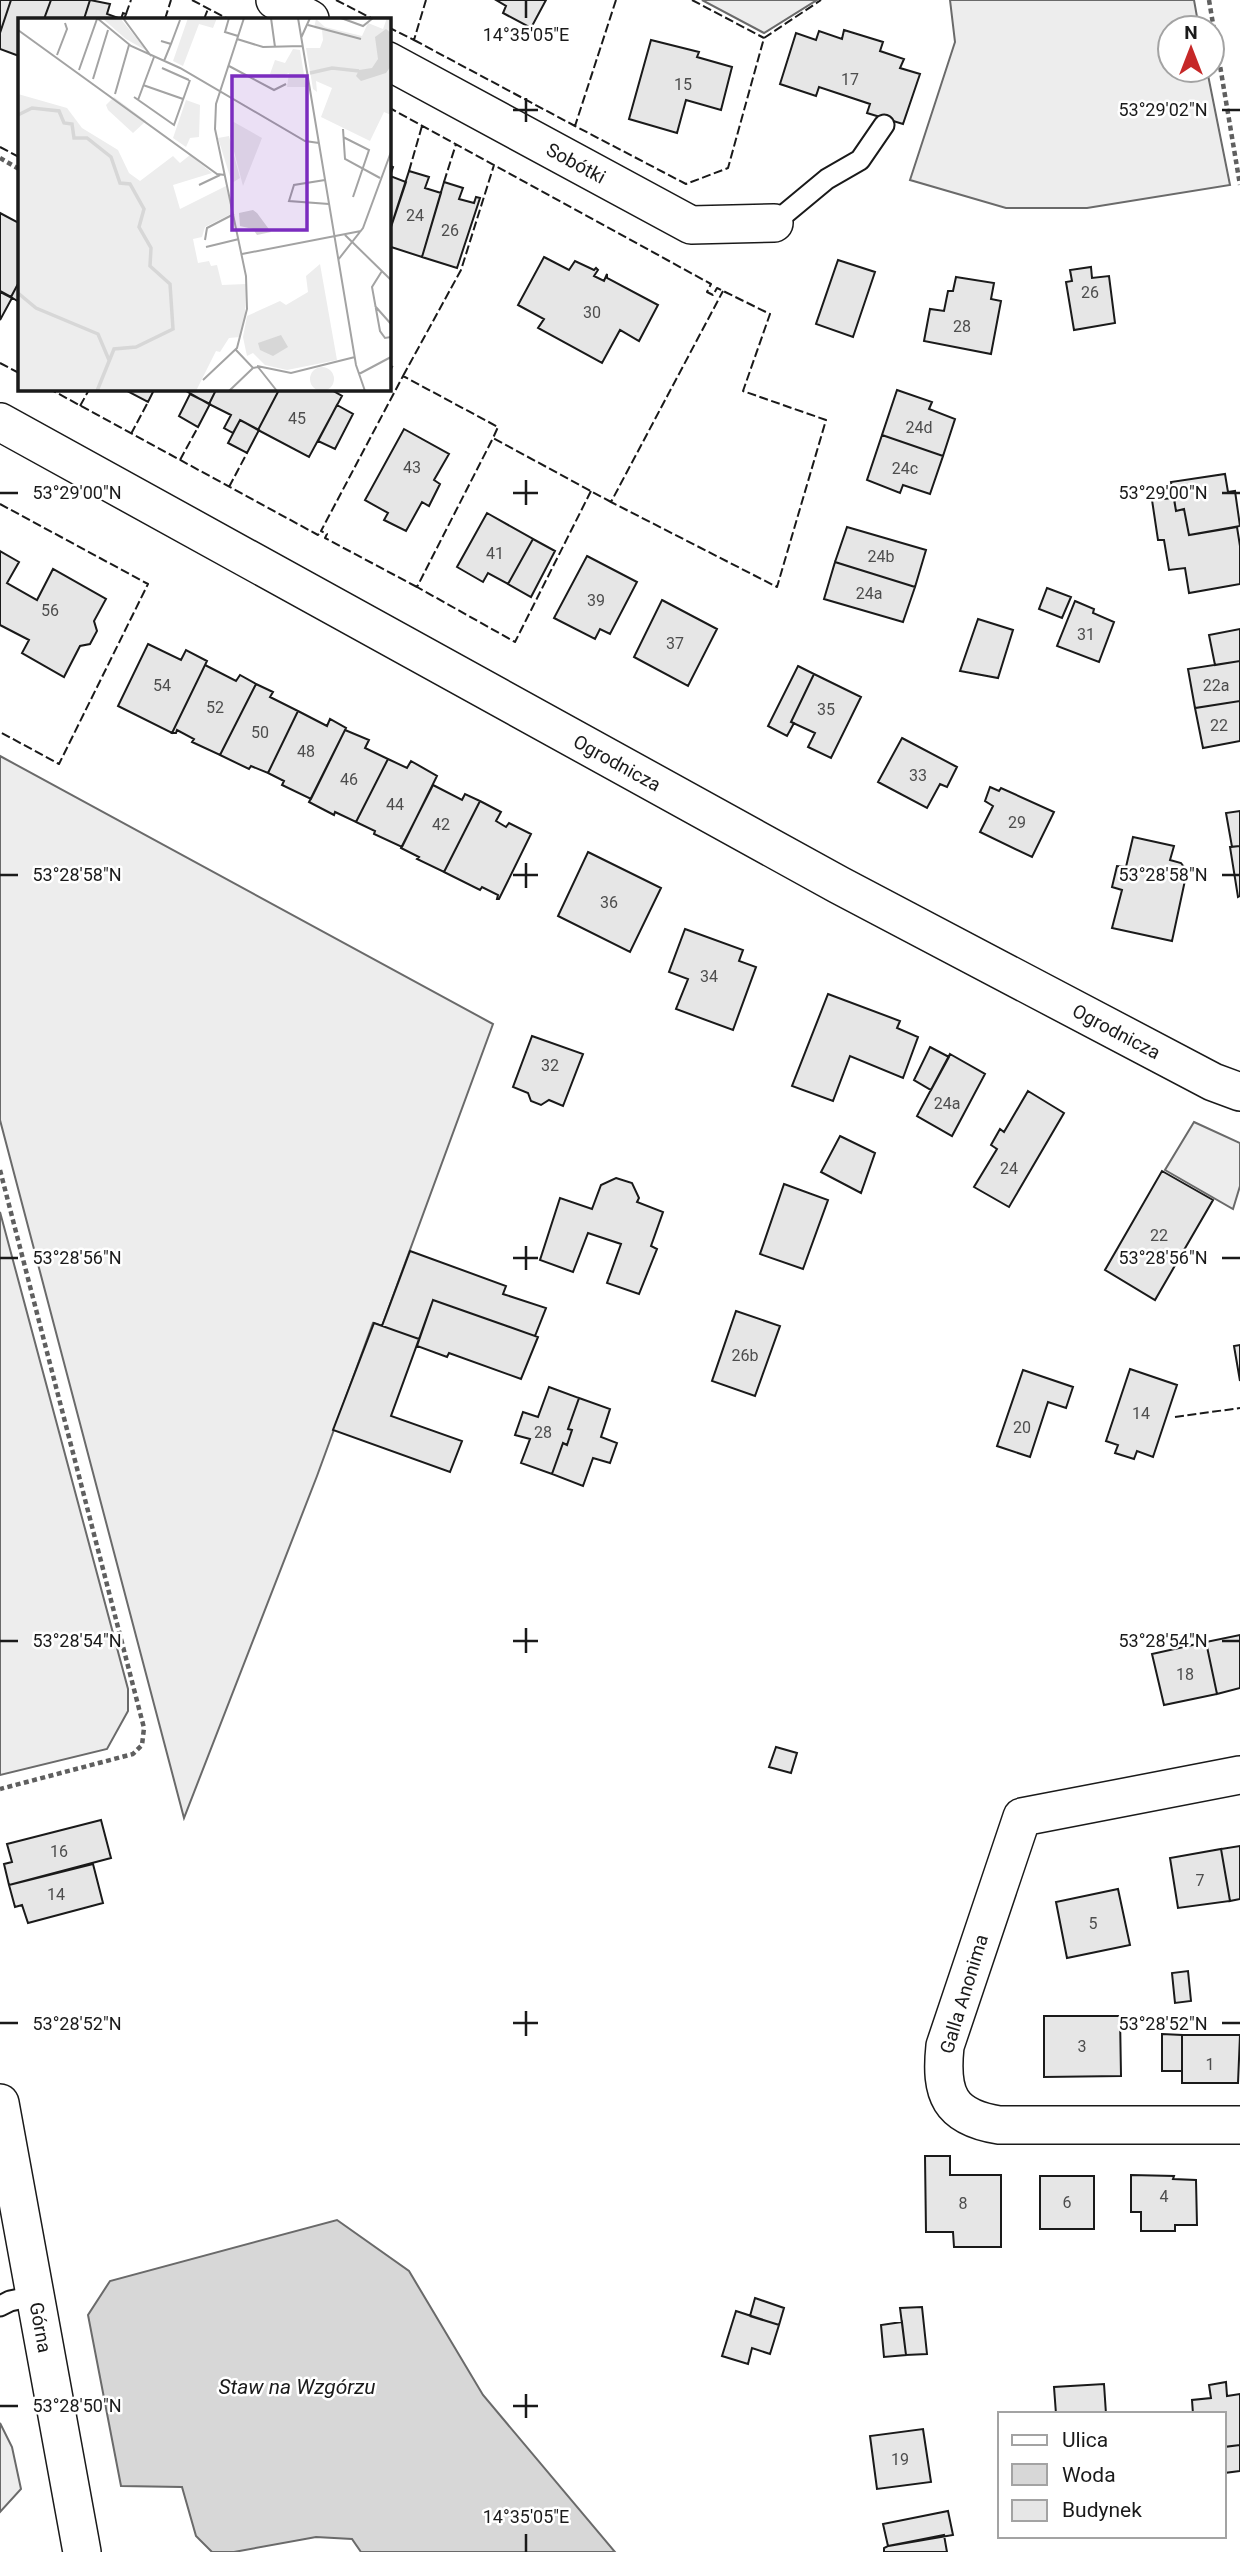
<svg xmlns="http://www.w3.org/2000/svg" width="1240" height="2552" font-family="Roboto,sans-serif">
<style>
.built{fill:#ededed;stroke:#6a6a6a;stroke-width:2}
.water{fill:#d7d7d7;stroke:#6a6a6a;stroke-width:2}
.building{fill:#e6e6e6;stroke:#1a1a1a;stroke-width:2}
.lines{fill:none;stroke-linecap:round;stroke-linejoin:round}
.lane-casing{stroke:#1a1a1a;stroke-width:23}
.street-casing{stroke:#1a1a1a;stroke-width:40}
.path{stroke:#5f5f5f;stroke-width:4.5;stroke-dasharray:5 3.5;stroke-linecap:butt}
.lane{stroke:#fff;stroke-width:19}
.street{stroke:#fff;stroke-width:37}
.fence{stroke:#1a1a1a;stroke-width:2;stroke-dasharray:9 3.5;stroke-linecap:butt}
.ticks{fill:none;stroke:#1a1a1a;stroke-width:2.5}
.labels{text-anchor:middle;dominant-baseline:central;stroke-width:5;stroke-linejoin:round;paint-order:stroke}
.number-label{font-size:16px;fill:#4d4d4d}
.street-label{font-size:19px;fill:#1a1a1a;stroke:#fff}
.water-label{font-size:21px;font-style:italic;fill:#1a1a1a;stroke:#fff}
.inset-river{fill:none;stroke:#d7d7d7;stroke-width:3.5}
.inset-road{fill:none;stroke:#a3a3a3;stroke-width:2}
.view{fill:#7b2cbf;fill-opacity:0.15;stroke:#7b2cbf;stroke-width:3.5}
.inset-edge{fill:none;stroke:#1a1a1a;stroke-width:3.5}
.ticks-label{font-size:18px;text-anchor:middle;fill:#1a1a1a;stroke:#fff;stroke-width:5;stroke-linejoin:round;paint-order:stroke}
</style>
<rect width="100%" height="100%" fill="#fff"/>
<path class="built" d="M702,0h115l-53,33z
M950,0h244l5,28h-29v42h37l23,115 -143,23h-81l-96,-28 45,-138z
M0,756l493,268 -111,302 -9,-3 -56,153 -133,342 -184,-698z
M1194,1122l46,21v43l-7,23 -68,-39z
M0,1212l128,477v22l-21,38 -107,26z
M0,2423l12,24 9,42 -21,23z"/>
<path class="water" d="M337,2220l72,51 74,124 132,157h-254l-9,-13 -36,-2 -82,15h-22l-16,-16 -14,-49 -61,-1 -33,-171 22,-34z"/>
<path class="building" d="M0,0h11l-11,33z
M11,0h40l-7,19h-25v37l-19,-7v-16z
M51,0h39l-6,19h-40z
M90,0l20,4 -3,10 14,5 2,-6 3,1 -2,5h-40z
M496,0h50l-15,28 -28,-15 3,-7z
M844,30l39,12 -3,9 24,8 -4,9 20,6 -17,50 -36,-11 3,-9 -51,-17 -3,9 -36,-12 16,-51 20,7 3,-9 23,8z
M651,40l48,12 -2,5 35,10 -11,43 -35,-10 -9,33 -48,-14z
M388,165l5,2 -3,9 16,6 -18,54z
M409,171l20,6 -4,11 16,5 -19,64 -34,-11v-10z
M444,182l19,6 -4,11 15,4 2,-6 4,1 -23,70 -35,-11z
M0,213l19,10v59l-8,15 -11,-6z
M544,257l25,13 6,-9 19,9 2,-2 2,2 -4,6 10,5 3,-7v4l51,27 -19,36 -19,-11 -18,33 -64,-35 6,-9 -26,-14z
M838,260l37,12 -22,65 -37,-13z
M1091,267l1,11 17,-2 6,47 -41,7 -8,-48 6,-1 -2,-11z
M956,277l38,6 -3,16 10,2 -10,53 -67,-13 6,-32 14,2 4,-20h5z
M19,282v20l-8,-5z
M0,292l12,6 -12,22z
M129,388h26l-7,14 -21,-11z
M181,388h36l-8,16z
M217,388h63l-22,42 -18,-10 -7,13 -9,-5 7,-13 -22,-11z
M280,388h48l14,8 -33,61 -51,-27z
M897,390l35,12 -3,7 26,10 -12,37 -61,-21z
M190,394l20,10 -12,23 -19,-11z
M337,405l16,9 -18,35 -17,-8z
M240,420l19,10 -12,23 -19,-10z
M404,429l45,25 -15,26 6,4 -11,22 -7,-4 -16,29 -22,-11 4,-7 -23,-13z
M882,435l61,21 -13,38 -27,-9 -3,8 -33,-13z
M1225,474l3,18 7,-1 5,35 -51,9 -5,-26 -8,2 -5,-29z
M1174,498l2,13 8,-2 5,26 48,-8 3,19v38l-51,9 -4,-25 -16,2 -5,-30h-6l-6,-40z
M487,513l46,26 -25,45 -20,-11 -5,9 -26,-15z
M847,527l79,23 -11,37 -80,-25z
M533,539l22,12 -24,46 -23,-13z
M0,551l19,11 -12,21 30,17 16,-31 53,30 -12,22 3,10 -7,13 -10,2 -16,31 -42,-24 7,-13 -29,-15z
M587,556l50,26 -27,52 -10,-5 -5,10 -41,-21z
M835,562l80,25 -12,35 -79,-23z
M1047,588l24,9 -9,21 -23,-9z
M662,600l55,29 -29,57 -54,-29z
M1075,601l19,8 -1,4 21,9 -15,40 -42,-16z
M978,619l35,11 -15,48 -38,-7z
M1240,629v32l-25,4 -6,-30z
M148,644l33,16 5,-10 21,11 -35,72 -54,-27z
M1240,661v40l-45,7 -7,-39z
M205,665l31,16 4,-6 16,9 -36,71 -28,-13 2,-3 -17,-9 -1,3h-4z
M798,666l16,8 -23,48 3,1 -7,13 -19,-10z
M814,674l47,23 -30,61 -23,-11 7,-14 -24,-11z
M256,684l17,8 -3,5 28,14 -30,62 -17,-7 -2,3 -29,-14z
M1240,701v40l-37,7 -8,-40z
M298,711l29,15 3,-7 16,9 -35,71 -29,-14 2,-4 -16,-8z
M345,730l24,10 -4,8 23,11 -32,63 -21,-10 -1,3 -25,-13z
M902,738l55,29 -10,20 -7,-3 -13,24 -49,-26z
M388,759l19,9 4,-7 26,15 -35,71 -28,-13 1,-3 -19,-9z
M433,785l29,15 3,-6 15,7 -36,71 -27,-13 2,-2 -18,-9z
M990,787l9,4 2,-3 53,24 -22,45 -52,-25 13,-26 -8,-5z
M480,801l21,11 -5,9 10,6 3,-4 22,11 -32,65h-2l1,-4 -16,-8 -2,3 -36,-18z
M1240,811v35l-8,1 -6,-34z
M1133,837l41,9 -4,14 11,3 6,8 -15,70 -60,-13 10,-38 -10,-3 5,-21 9,1z
M1240,846v50l-2,1 -8,-50z
M588,852l73,36 -31,64 -72,-36z
M685,929l58,21 -4,11 17,6 -23,63 -57,-21 12,-30 -19,-7z
M828,994l72,27 -3,7 21,9 -15,41 -53,-22 -17,45 -41,-15z
M532,1036l51,18 -20,52 -14,-6 -8,5 -10,-4 -3,-8 -15,-6z
M930,1047l19,10 -18,33 -17,-10z
M950,1054l35,20 -33,62 -35,-20z
M1028,1091l36,22 -55,94 -35,-20 23,-38 -6,-4 9,-16 4,3z
M840,1136l35,17 -14,40 -40,-21z
M1162,1171l51,29 -58,100 -50,-30z
M616,1178l16,5 7,15 -2,4 26,10 -12,34 6,3 -18,45 -32,-11 14,-39 -33,-11 -15,39 -33,-12 20,-62 32,11 9,-24z
M784,1184l44,16 -25,69 -43,-15z
M410,1251l96,35 -3,8 43,14 -11,28 -102,-36 -14,39 -37,-13z
M433,1300l105,37 -17,42 -72,-26 -2,4 -30,-11z
M736,1311l44,15 -25,70 -43,-15z
M374,1323l45,16 -28,77 71,25 -12,31 -117,-42z
M1240,1345v36l-6,-35z
M1130,1369l47,16 -24,72 -16,-6 -3,8 -19,-6 3,-8 -12,-4z
M1023,1370l50,17 -7,21 -18,-6 -18,55 -33,-11z
M549,1387l30,11 -11,31 4,1 -5,15 -4,-2 -11,31 -31,-11 9,-24 -15,-4 8,-23 15,5z
M579,1398l31,11 -9,28 16,6 -7,20 -17,-5 -10,28 -31,-12 11,-31 4,2 5,-15 -4,-1z
M1240,1635v53l-23,6 -11,-52z
M1206,1642l11,52 -53,11 -12,-51z
M776,1747l21,6 -6,20 -22,-6z
M101,1820l10,38 -102,27 -5,-21 8,-2 -5,-18z
M1240,1846v53l-10,2 -9,-52z
M1221,1849l9,52 -52,7 -8,-50z
M93,1864l10,39 -75,20 -6,-18 -7,2 -6,-22z
M1118,1889l12,56 -63,13 -11,-56z
M1188,1971l3,30 -16,2 -3,-30z
M1044,2016h76l1,60 -77,1z
M1162,2034l20,1v36h-20z
M1182,2035h58l-2,48h-56z
M925,2156h25v19h51v72h-47l-1,-15h-27z
M1131,2175l43,1 -1,3 23,1 1,45h-22v6h-34v-19h-10z
M1040,2176h54v53h-54z
M755,2298l29,10 -5,17 -29,-9z
M922,2307l5,47 -21,1 -6,-47z
M736,2311l43,14 -9,29 -18,-6 -4,16 -26,-8z
M902,2322l4,33 -22,2 -3,-32z
M1226,2382l1,14 13,-2v51l-16,2v-33h-31l-1,-14 19,-2 -2,-13z
M1104,2384l2,30h-50l-2,-27z
M923,2429l8,53 -54,7 -7,-53z
M1240,2445v26l-16,2v-26z
M948,2511l5,24 -65,11 -5,-22z
M944,2535l3,17h-63v-4l4,-2z"/>
<g class="lines">
<g class="lane-casing">
<path id="lane" d="M774,223l53,-44 33,-19 24,-35
M0,2306l10,-5 24,-5"/>
</g>
<g class="street-casing">
<g id="street">
<path d="M275,0l35,19"/>
<path id="s1" d="M388,61l303,164 83,-2"/>
<path id="s2" d="M0,422l839,463 374,197 27,10"/>
<path d="M1240,1775l-218,42 -77,229c-5,48 4,71 54,79h241"/>
<path id="s3" d="M0,2103l82,449"/>
</g>
</g>
<path class="path" d="M1209,0l31,185
M0,158l19,11
M388,366l6,3
M0,1170l144,558 -2,17 -9,9 -133,35"/>
<use href="#lane" class="lane"/>
<use href="#street" class="street"/>
<path class="fence" d="M192,0l36,19
M336,0l37,19
M616,0l-41,126 111,58 42,-16 36,-130 57,-38
M692,0l72,38
M126,14l5,-14
M165,19l6,-19
M204,19l4,-10
M388,27l26,13 12,-40
M414,40l161,86
M388,107l323,177 -4,8 6,3 4,-7 53,26 -27,77 83,29 -49,167 -166,-85 112,-211
M0,147l19,10
M409,171l13,-45
M444,182l12,-38
M0,363l19,10
M403,376l58,-106 33,-105
M48,388l270,147 3,-4
M80,406l10,-18
M131,434l17,-32
M180,460l18,-33
M229,487l18,-34
M591,491l-76,151 -98,-55 76,-149 118,64
M0,504l148,80 -89,180 -59,-32
M417,587l-92,-49 2,-4 -6,-3 82,-155 95,51 -5,11
M1175,1417l65,-9"/>
</g>
<path class="ticks" d="M526,0v18M526,98v24M513,110h25M1222,110h18M526,480v25M0,493h18M513,493h25M1222,493h18M526,863v25M0,875h18M513,875h25M1222,875h18M526,1246v24M0,1258h18M513,1258h25M1222,1258h18M526,1628v25M0,1641h18M513,1641h25M1222,1641h18M526,2011v25M0,2023h18M513,2023h25M1222,2023h18M526,2394v24M0,2406h18M513,2406h25M526,2534v18"/>
<g class="labels">
<g class="number-label">
<text x="850" y="79">17</text>
<text x="683" y="84">15</text>
<text x="415" y="215">24</text>
<text x="450" y="230">26</text>
<text x="1090" y="292">26</text>
<text x="592" y="312">30</text>
<text x="962" y="326">28</text>
<text x="297" y="418">45</text>
<text x="919" y="427">24d</text>
<text x="412" y="467">43</text>
<text x="905" y="468">24c</text>
<text x="495" y="553">41</text>
<text x="881" y="556">24b</text>
<text x="869" y="593">24a</text>
<text x="596" y="600">39</text>
<text x="50" y="610">56</text>
<text x="1086" y="634">31</text>
<text x="675" y="643">37</text>
<text x="162" y="685">54</text>
<text x="1216" y="685">22a</text>
<text x="215" y="707">52</text>
<text x="826" y="709">35</text>
<text x="1219" y="725">22</text>
<text x="260" y="732">50</text>
<text x="306" y="751">48</text>
<text x="918" y="775">33</text>
<text x="349" y="779">46</text>
<text x="395" y="804">44</text>
<text x="1017" y="822">29</text>
<text x="441" y="824">42</text>
<text x="609" y="902">36</text>
<text x="709" y="976">34</text>
<text x="550" y="1065">32</text>
<text x="947" y="1103">24a</text>
<text x="1009" y="1168">24</text>
<text x="1159" y="1235">22</text>
<text x="745" y="1355">26b</text>
<text x="1141" y="1413">14</text>
<text x="1022" y="1427">20</text>
<text x="543" y="1432">28</text>
<text x="1185" y="1674">18</text>
<text x="59" y="1851">16</text>
<text x="1200" y="1880">7</text>
<text x="56" y="1894">14</text>
<text x="1093" y="1923">5</text>
<text x="1082" y="2046">3</text>
<text x="1210" y="2064">1</text>
<text x="1164" y="2196">4</text>
<text x="1067" y="2202">6</text>
<text x="963" y="2203">8</text>
<text x="900" y="2459">19</text>
</g>
<g class="street-label">
<text stroke="none"><textPath href="#s1" startOffset="214">Sobótki</textPath></text>
<text stroke="none"><textPath href="#s2" startOffset="705">Ogrodnicza</textPath></text>
<text stroke="none"><textPath href="#s2" startOffset="1272">Ogrodnicza</textPath></text>
<text transform="translate(964 1994) rotate(-73)">Galla Anonima</text>
<text stroke="none"><textPath href="#s3" startOffset="228">Górna</textPath></text>
</g>
<g class="water-label">
<text x="297" y="2387">Staw na Wzgórzu</text>
</g>
</g>
<g transform="translate(18 18)">
<rect width="373" height="373" fill="#fff"/>
<path d="M84,0h18l27,33 -21,-12zM170,0h29l-4,10 -14,-4 -16,42 -10,-5zM369,0h4v97l-7,-3 -14,29 -49,-24 11,-29 -16,-7 1,11 -4,-3 -7,-41h14l3,-8 -1,-10 -8,-2 2,-9 9,8 37,9 6,-13 15,6zM275,31l7,1 6,37h-19l2,-14 -11,5 -8,-4 5,-14 10,3zM0,76l49,14 15,20 36,22 11,23 11,8 33,-25 7,7 10,-8 22,18 -39,12 7,24 46,-23 7,27 -28,14 -3,10 -9,2 2,10 3,14 11,-2 2,5 6,-1 5,20 24,-1 -1,32 -5,21 -11,1 -9,14 -4,-1 -20,40h-178zM96,79l32,24 -13,12 -25,-23 -2,-5zM168,82l14,5 -1,32 -9,1 -4,9 -13,-9zM214,103l30,17 -19,48 -13,-50zM211,118l11,42 -8,5 -14,-45zM302,246l17,96 -50,10 -22,-5 -12,-12 -6,3 -4,-19 4,-21 33,-15 6,4 22,-13 -2,-16zM292 361a12 12 0 1 1 24 0a12 12 0 1 1-24 0Z" fill="#ededed"/>
<path d="M368,11l5,4v33l-5,7 -25,8 -5,-5 3,-6 13,-2 6,-9 -3,-22zM235,192l4,3 14,19 -14,3 -4,-6 -13,-3 -1,-13zM263,317l7,12 -15,9 -13,-6 -2,-7z" fill="#d7d7d7"/>
<path class="inset-river" d="M292,55l22,-5 27,3M0,97l14,-7 27,3 5,12 8,1 2,14h13l24,19 9,26 10,1 14,25 -5,18 12,21 -1,18 20,18 3,45 -37,18 -22,2 -17,42M0,275l18,15 62,26 11,26"/>
<path class="inset-road" d="M79,0l34,28 49,22 125,73 14,2M105,0l28,38M211,0l-4,14 13,4M253,0l4,29M280,0l58,347 9,26M323,0l22,8 10,-8M290,7l53,14M0,12l199,144 8,1M283,20l9,-20M219,21l26,8 39,-1M143,23l10,3 -7,17M153,26l9,-24M39,37l10,-26 -2,-6M211,48l45,24 12,-6M144,50l27,12M61,52l18,-51M75,61l15,-49M125,67l40,14M97,76l14,-49M116,79l40,28 16,-45M120,82l16,-43M325,111l2,30 35,19M325,119l26,13 -16,47M307,162l-31,5 -5,16 40,3M181,167l21,-10M327,217l46,45M187,222l2,-12 27,-14M188,229l33,-8M224,236l119,-23M320,242l25,-32 28,-76M364,253l-10,16 8,44 5,7 6,-1M357,288l16,18M218,332l17,18 5,-1 19,24M239,348l34,7 64,-16M341,356l32,-17M185,362l34,-32 10,-39 -1,-33 -31,-147 1,-25 28,-86M211,373l24,-23"/>
<path class="view" d="M214,58h75v154h-75z"/>
<rect width="373" height="373" class="inset-edge"/>
</g>
<g class="ticks-label">
<text x="526" y="41">14°35'05"E</text>
<text x="1163" y="116">53°29'02"N</text>
<text x="77" y="499">53°29'00"N</text>
<text x="1163" y="499">53°29'00"N</text>
<text x="77" y="881">53°28'58"N</text>
<text x="1163" y="881">53°28'58"N</text>
<text x="77" y="1264">53°28'56"N</text>
<text x="1163" y="1264">53°28'56"N</text>
<text x="77" y="1647">53°28'54"N</text>
<text x="1163" y="1647">53°28'54"N</text>
<text x="77" y="2030">53°28'52"N</text>
<text x="1163" y="2030">53°28'52"N</text>
<text x="77" y="2412">53°28'50"N</text>
<text x="526" y="2523">14°35'05"E</text>
</g>
<rect x="998" y="2412" width="228" height="126" fill="#ffffff" stroke="#a3a3a3" stroke-width="2"/>
<rect x="1012" y="2435" width="35" height="10" fill="#ffffff" stroke="#a3a3a3" stroke-width="2"/>
<text x="1062" y="2447" font-size="21" fill="#1a1a1a">Ulica</text>
<rect x="1012" y="2464" width="35" height="21" fill="#d7d7d7" stroke="#a3a3a3" stroke-width="2"/>
<text x="1062" y="2482" font-size="21" fill="#1a1a1a">Woda</text>
<rect x="1012" y="2500" width="35" height="21" fill="#e6e6e6" stroke="#a3a3a3" stroke-width="2"/>
<text x="1062" y="2517" font-size="21" fill="#1a1a1a">Budynek</text>
<g transform="translate(1191 49)"><circle r="33" fill="#ffffff" stroke="#a3a3a3" stroke-width="2"/>
<path d="M0-5L12 26L0 18L-12 26Z" fill="#c62828"/>
<text y="-10" font-size="19" font-weight="bold" text-anchor="middle" fill="#1a1a1a">N</text>
</g>
</svg>
